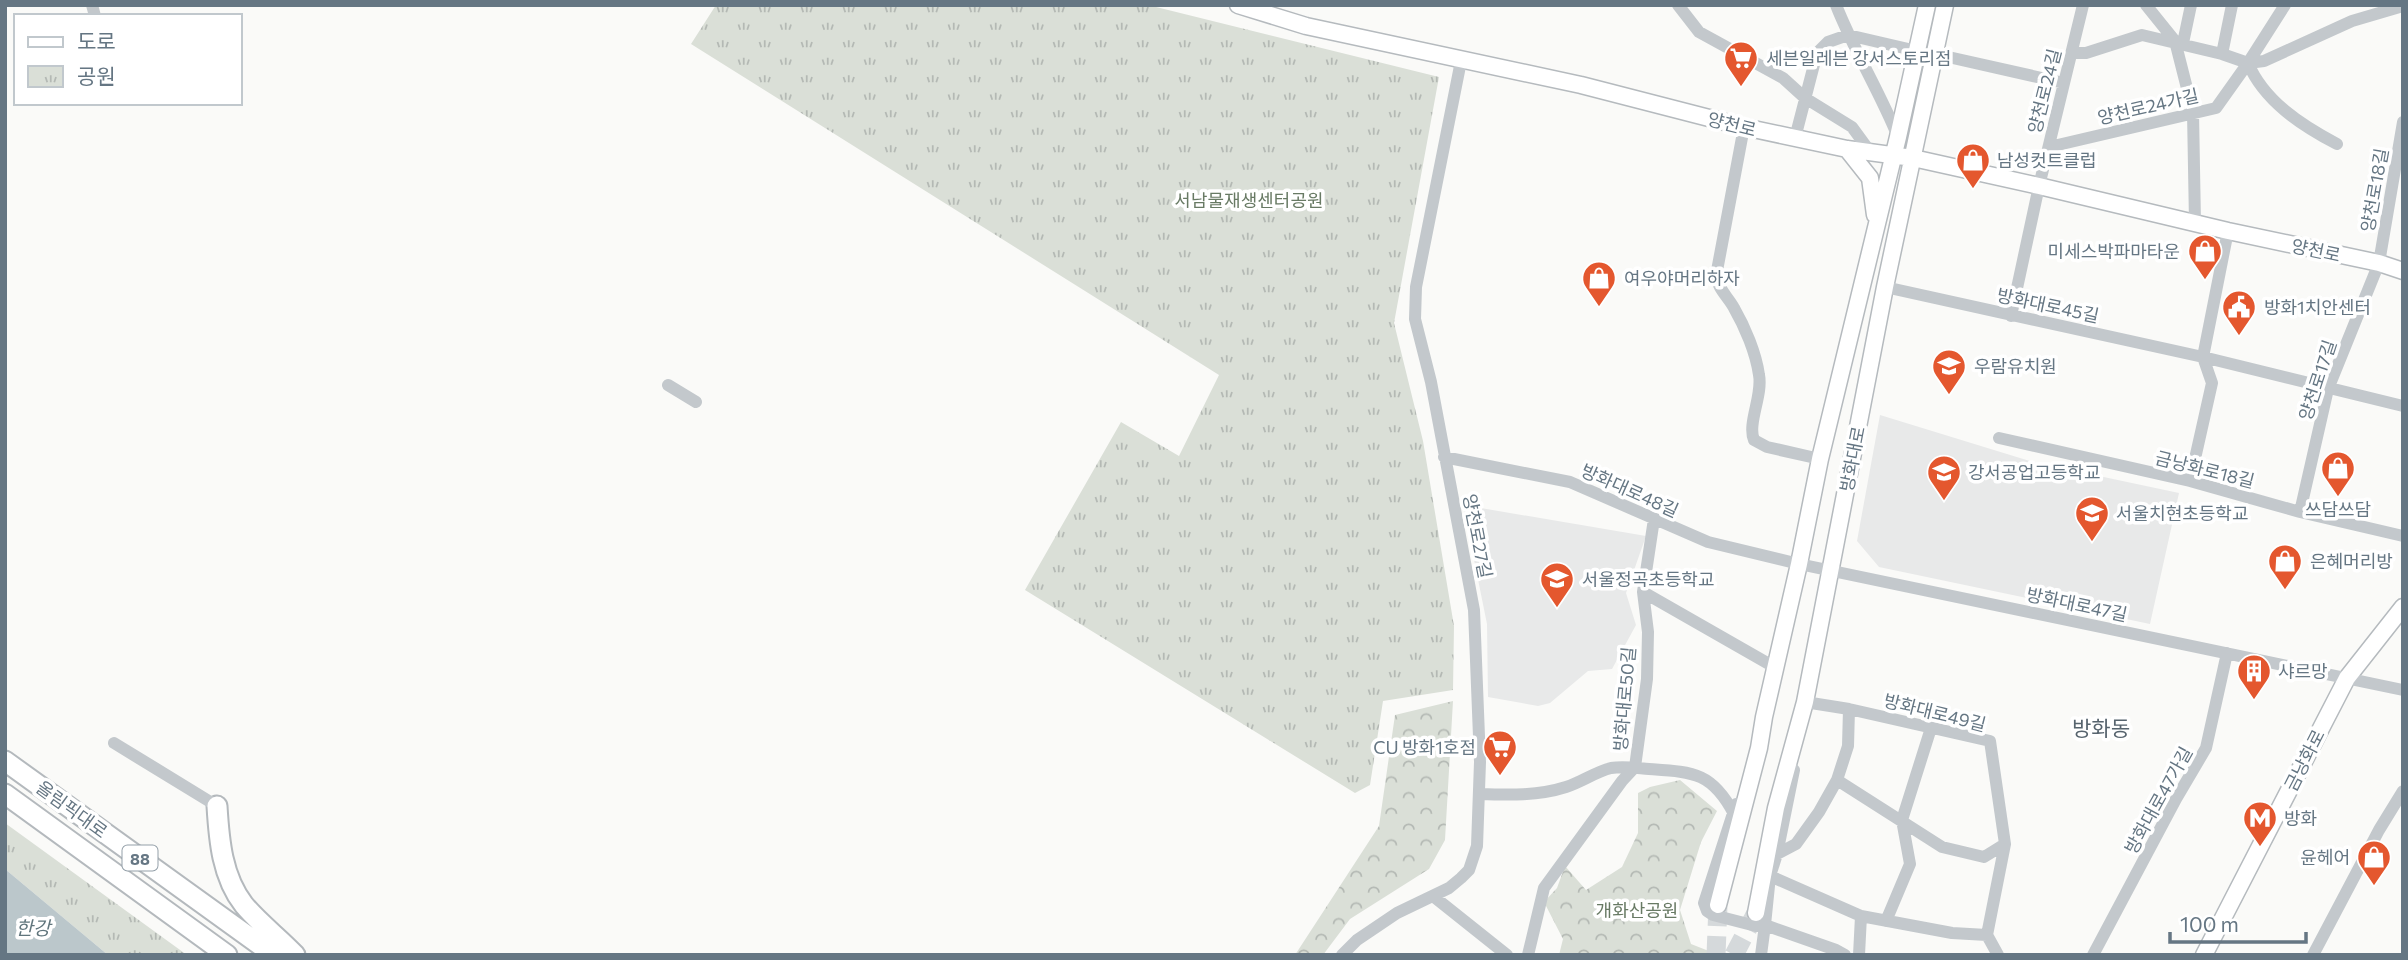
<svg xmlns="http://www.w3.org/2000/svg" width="2408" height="960" font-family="Commissioner,'Noto Sans KR',sans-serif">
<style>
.built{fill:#e8e9e9}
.forest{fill:url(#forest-crowns)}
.park{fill:url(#park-tufts)}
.water{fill:#bbc7cb}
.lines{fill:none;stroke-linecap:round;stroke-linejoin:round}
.highway-tunnel{stroke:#d5d9db;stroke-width:19;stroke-dasharray:19 10;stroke-linecap:butt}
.major-casing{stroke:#b5babe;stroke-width:19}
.highway-casing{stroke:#b4b9bd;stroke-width:23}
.minor{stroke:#c3c8cc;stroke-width:12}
.major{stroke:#fff;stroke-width:16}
.highway{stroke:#fff;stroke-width:19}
.labels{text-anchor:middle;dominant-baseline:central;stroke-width:7;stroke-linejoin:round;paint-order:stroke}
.shield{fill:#fff;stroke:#939fa8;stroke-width:2}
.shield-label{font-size:16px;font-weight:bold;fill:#657683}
.poi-label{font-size:18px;fill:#657683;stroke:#fff;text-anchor:start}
.street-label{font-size:18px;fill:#657683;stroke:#fff}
.park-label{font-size:18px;fill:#687a64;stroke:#fff}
.water-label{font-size:19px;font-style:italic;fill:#60757c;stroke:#fff}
.quarter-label{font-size:21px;fill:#57646e;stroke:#fff}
</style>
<defs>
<pattern id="forest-crowns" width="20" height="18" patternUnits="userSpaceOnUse" patternTransform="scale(1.75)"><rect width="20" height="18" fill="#dadfd7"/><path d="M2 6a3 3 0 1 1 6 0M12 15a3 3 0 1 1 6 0" fill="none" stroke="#b4b9b4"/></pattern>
<pattern id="park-tufts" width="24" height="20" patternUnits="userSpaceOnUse" patternTransform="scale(1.75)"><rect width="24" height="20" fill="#dadfd7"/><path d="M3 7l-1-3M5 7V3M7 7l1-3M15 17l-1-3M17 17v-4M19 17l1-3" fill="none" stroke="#b4b9b4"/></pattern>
</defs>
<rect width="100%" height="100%" fill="#fafaf8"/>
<path class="built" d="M1880,415l153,47 146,31 -29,131 -271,-57 -22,-26z
M1463,505l183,31 -20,57 10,32 -24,44 -24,2 -38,32 -12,3 -50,-9 -1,-73z"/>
<path class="forest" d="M1453,701l-8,139 -16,29 -79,50 -27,36h-28l84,-129 16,-111z
M1680,780l37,31 -16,31 -21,68 11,34 28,11h-160l4,-16 -19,-37 13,-14 8,-22 21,24 36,-23 16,-34v-40l12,-6z"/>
<path class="park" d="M716,5h432l291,72 -45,246 29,118 31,185 -1,64 -70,11 -13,84 -15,8 -330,-203 96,-168 58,34 40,-81 -528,-331z
M5,823l182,132h-79l-103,-86z"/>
<path class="water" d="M5,869l103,86h-103z"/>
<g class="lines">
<path class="highway-tunnel" d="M1716,955l2,-50
M1734,955l22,-42"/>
<g class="major-casing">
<path id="major" d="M1238,5l68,21 275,59 163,42 103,22 66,9 126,28 189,45 151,32 24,8
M1847,149l23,29 5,37
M1718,905l41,-157 5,-31 35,-153 21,-105 78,-322 29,-132
M1756,913l20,-105 29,-106 80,-415 60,-282
M2204,955l143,-277 56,-71"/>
</g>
<g class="highway-casing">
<path id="highway" d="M5,761l269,194
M5,794l222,161
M217,806c2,34 5,71 27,99 15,18 35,33 51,50"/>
</g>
<path class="minor" d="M92,5l3,11
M1678,5l21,27 84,46 22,20 47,29 19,26
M1836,5c18,46 44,87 62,132
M2146,5l29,36 18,71 2,111
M2183,43l8,-38
M2072,53h14l56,-18 80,19 26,9 16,-2 88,-40 51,-15
M1935,54l129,29
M2222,54l10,-49
M2248,63c16,38 53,62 89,81
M1744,127l-28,149c2,13 12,21 18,32 11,19 22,45 25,67 4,20 -12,49 -5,65l13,7 53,12
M1795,138l22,-85 11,-11 20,-7 69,16
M2049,147l167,-39 32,-45 37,-58
M1885,287l318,70 200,49
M2011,316l28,-130 44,-181
M668,385l28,17
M1999,438l191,43 110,31 103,24
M1444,457l126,25 138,60 91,22 604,126
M2190,481l22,-98 -9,-26 25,-126
M2300,512l28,-123 51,-126 24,-141
M1654,519l-11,73 133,76
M1805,702l44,7 141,32 15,103 -18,91
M114,743l103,63
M1837,780l105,67 42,10 21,-13
M1479,794c30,1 59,2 87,-7 16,-5 29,-15 45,-19 13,-2 25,0 38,1 44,3 63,3 85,45
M1736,804l-32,99 3,8 6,4 43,11 9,-1 5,-49 7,-22 17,-84
M1777,854l19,-10 23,-32 18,-32 11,-34 1,-37
M1770,876l91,40 91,17 35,2
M1433,896l74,59
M1886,921l24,-57 -8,-44 29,-92
M1987,935l11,20
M1342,955l15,-15 40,-27 52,-25 12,-10 8,-8 8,-24 3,-84 -6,-152 -43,-228 -16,-63 1,-32 45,-226
M1528,955l16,-67 78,-107 13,-14 12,-88 1,-47 -5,-40
M1761,955l4,-30 71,25 9,5
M1859,955l2,-39
M2093,955l83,-156 30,-51 21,-95
M2313,955l66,-125 24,-39"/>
<use href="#major" class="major"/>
<use href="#highway" class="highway"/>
</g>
<defs>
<g id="supermarket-pin" transform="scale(1.75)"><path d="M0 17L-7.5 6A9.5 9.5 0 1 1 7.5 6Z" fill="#e4572e" stroke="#fff"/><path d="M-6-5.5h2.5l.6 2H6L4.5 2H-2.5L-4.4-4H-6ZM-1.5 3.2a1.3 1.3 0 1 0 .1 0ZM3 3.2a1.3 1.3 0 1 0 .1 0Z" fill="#fff"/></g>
<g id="shop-pin" transform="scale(1.75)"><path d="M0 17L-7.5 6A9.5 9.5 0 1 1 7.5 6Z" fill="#e4572e" stroke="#fff"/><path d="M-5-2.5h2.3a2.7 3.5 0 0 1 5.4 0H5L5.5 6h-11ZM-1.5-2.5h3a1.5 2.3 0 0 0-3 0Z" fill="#fff"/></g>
<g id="civic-pin" transform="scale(1.75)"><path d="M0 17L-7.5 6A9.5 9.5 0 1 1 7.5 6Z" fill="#e4572e" stroke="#fff"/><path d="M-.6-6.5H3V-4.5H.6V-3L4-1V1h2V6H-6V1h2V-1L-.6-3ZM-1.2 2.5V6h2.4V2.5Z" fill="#fff"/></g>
<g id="school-pin" transform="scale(1.75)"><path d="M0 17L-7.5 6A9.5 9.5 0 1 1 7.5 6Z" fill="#e4572e" stroke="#fff"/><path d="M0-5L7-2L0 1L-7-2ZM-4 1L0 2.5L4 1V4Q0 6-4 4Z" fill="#fff"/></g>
<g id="building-pin" transform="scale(1.75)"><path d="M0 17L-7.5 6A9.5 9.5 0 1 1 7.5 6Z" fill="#e4572e" stroke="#fff"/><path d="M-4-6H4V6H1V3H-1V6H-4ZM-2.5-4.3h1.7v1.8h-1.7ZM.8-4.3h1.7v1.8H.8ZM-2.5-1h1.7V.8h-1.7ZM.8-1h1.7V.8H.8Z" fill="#fff"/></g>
<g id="metro-pin" transform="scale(1.75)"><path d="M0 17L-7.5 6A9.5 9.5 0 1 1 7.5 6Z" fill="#e4572e" stroke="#fff"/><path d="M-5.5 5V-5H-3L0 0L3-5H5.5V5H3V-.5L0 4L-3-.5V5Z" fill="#fff"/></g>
</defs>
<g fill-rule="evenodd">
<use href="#supermarket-pin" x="1741" y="58"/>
<use href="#shop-pin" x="1973" y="160"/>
<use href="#shop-pin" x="2205" y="251"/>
<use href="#shop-pin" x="1599" y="278"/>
<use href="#civic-pin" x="2239" y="307"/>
<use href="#school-pin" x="1949" y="366"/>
<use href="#shop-pin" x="2338" y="468"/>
<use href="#school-pin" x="1944" y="472"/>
<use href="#school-pin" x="2092" y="513"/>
<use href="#shop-pin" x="2285" y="561"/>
<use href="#school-pin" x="1557" y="579"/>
<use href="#building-pin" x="2254" y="671"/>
<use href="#supermarket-pin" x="1500" y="747"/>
<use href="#metro-pin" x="2260" y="818"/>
<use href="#shop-pin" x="2374" y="857"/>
</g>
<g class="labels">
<rect class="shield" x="122.5" y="845.5" width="35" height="25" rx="5"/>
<g class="shield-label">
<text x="140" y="858">88</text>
</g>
<g class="poi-label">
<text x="1766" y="58">세븐일레븐 강서스토리점</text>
<text x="1997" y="160">남성컷트클럽</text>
<text x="2180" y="251" text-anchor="end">미세스박파마타운</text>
<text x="1624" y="278">여우야머리하자</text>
<text x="2264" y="307">방화1치안센터</text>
<text x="1974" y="366">우람유치원</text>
<text x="1968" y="472">강서공업고등학교</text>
<text x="2338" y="509" text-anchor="middle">쓰담쓰담</text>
<text x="2116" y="513">서울치현초등학교</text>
<text x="2310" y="561">은혜머리방</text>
<text x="1582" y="579">서울정곡초등학교</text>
<text x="2278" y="671">샤르망</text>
<text x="1476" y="747" text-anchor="end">CU 방화1호점</text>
<text x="2284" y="818">방화</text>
<text x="2350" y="857" text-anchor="end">윤헤어</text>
</g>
<g class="street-label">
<text transform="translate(2044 91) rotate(-76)">양천로24길</text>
<text transform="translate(2148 106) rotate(-13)">양천로24가길</text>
<text transform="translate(1732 124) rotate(14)">양천로</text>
<text transform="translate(2374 190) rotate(-80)">양천로18길</text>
<text transform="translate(2316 250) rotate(12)">양천로</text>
<text transform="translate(2048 305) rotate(12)">방화대로45길</text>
<text transform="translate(2317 380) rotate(-72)">양천로17길</text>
<text transform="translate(1852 459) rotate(-79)">방화대로</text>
<text transform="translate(2205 469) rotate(14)">금낭화로18길</text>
<text transform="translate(1630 490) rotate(24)">방화대로48길</text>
<text transform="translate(1478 536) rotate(79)">양천로27길</text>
<text transform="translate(2077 604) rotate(12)">방화대로47길</text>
<text transform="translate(1624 699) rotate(-85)">방화대로50길</text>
<text transform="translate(1935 712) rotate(14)">방화대로49길</text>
<text transform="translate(2304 760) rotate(-63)">금낭화로</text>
<text transform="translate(2158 800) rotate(-61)">방화대로47가길</text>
<text transform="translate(72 809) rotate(36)">올림픽대로</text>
</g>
<g class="park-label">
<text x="1249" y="200">서남물재생센터공원</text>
<text x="1637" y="910">개화산공원</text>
</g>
<g class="water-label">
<text x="33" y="927">한강</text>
</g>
<g class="quarter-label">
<text x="2101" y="727">방화동</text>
</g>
</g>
<rect width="2408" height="960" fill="none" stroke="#657683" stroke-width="14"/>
<rect x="14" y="14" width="228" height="91" fill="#ffffff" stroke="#c1c8cd" stroke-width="2"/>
<rect x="28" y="37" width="35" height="10" fill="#ffffff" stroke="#c1c8cd" stroke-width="2"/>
<text x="77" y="49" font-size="21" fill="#657683">도로</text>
<rect x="28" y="66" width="35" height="21" fill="url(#park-tufts)" stroke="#c1c8cd" stroke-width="2"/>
<text x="77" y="84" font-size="21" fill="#657683">공원</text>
<path d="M2170 932v10h136v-10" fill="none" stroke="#657683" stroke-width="3.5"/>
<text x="2180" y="932" font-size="21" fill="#657683" stroke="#ffffff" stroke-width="5" paint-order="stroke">100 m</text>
</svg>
